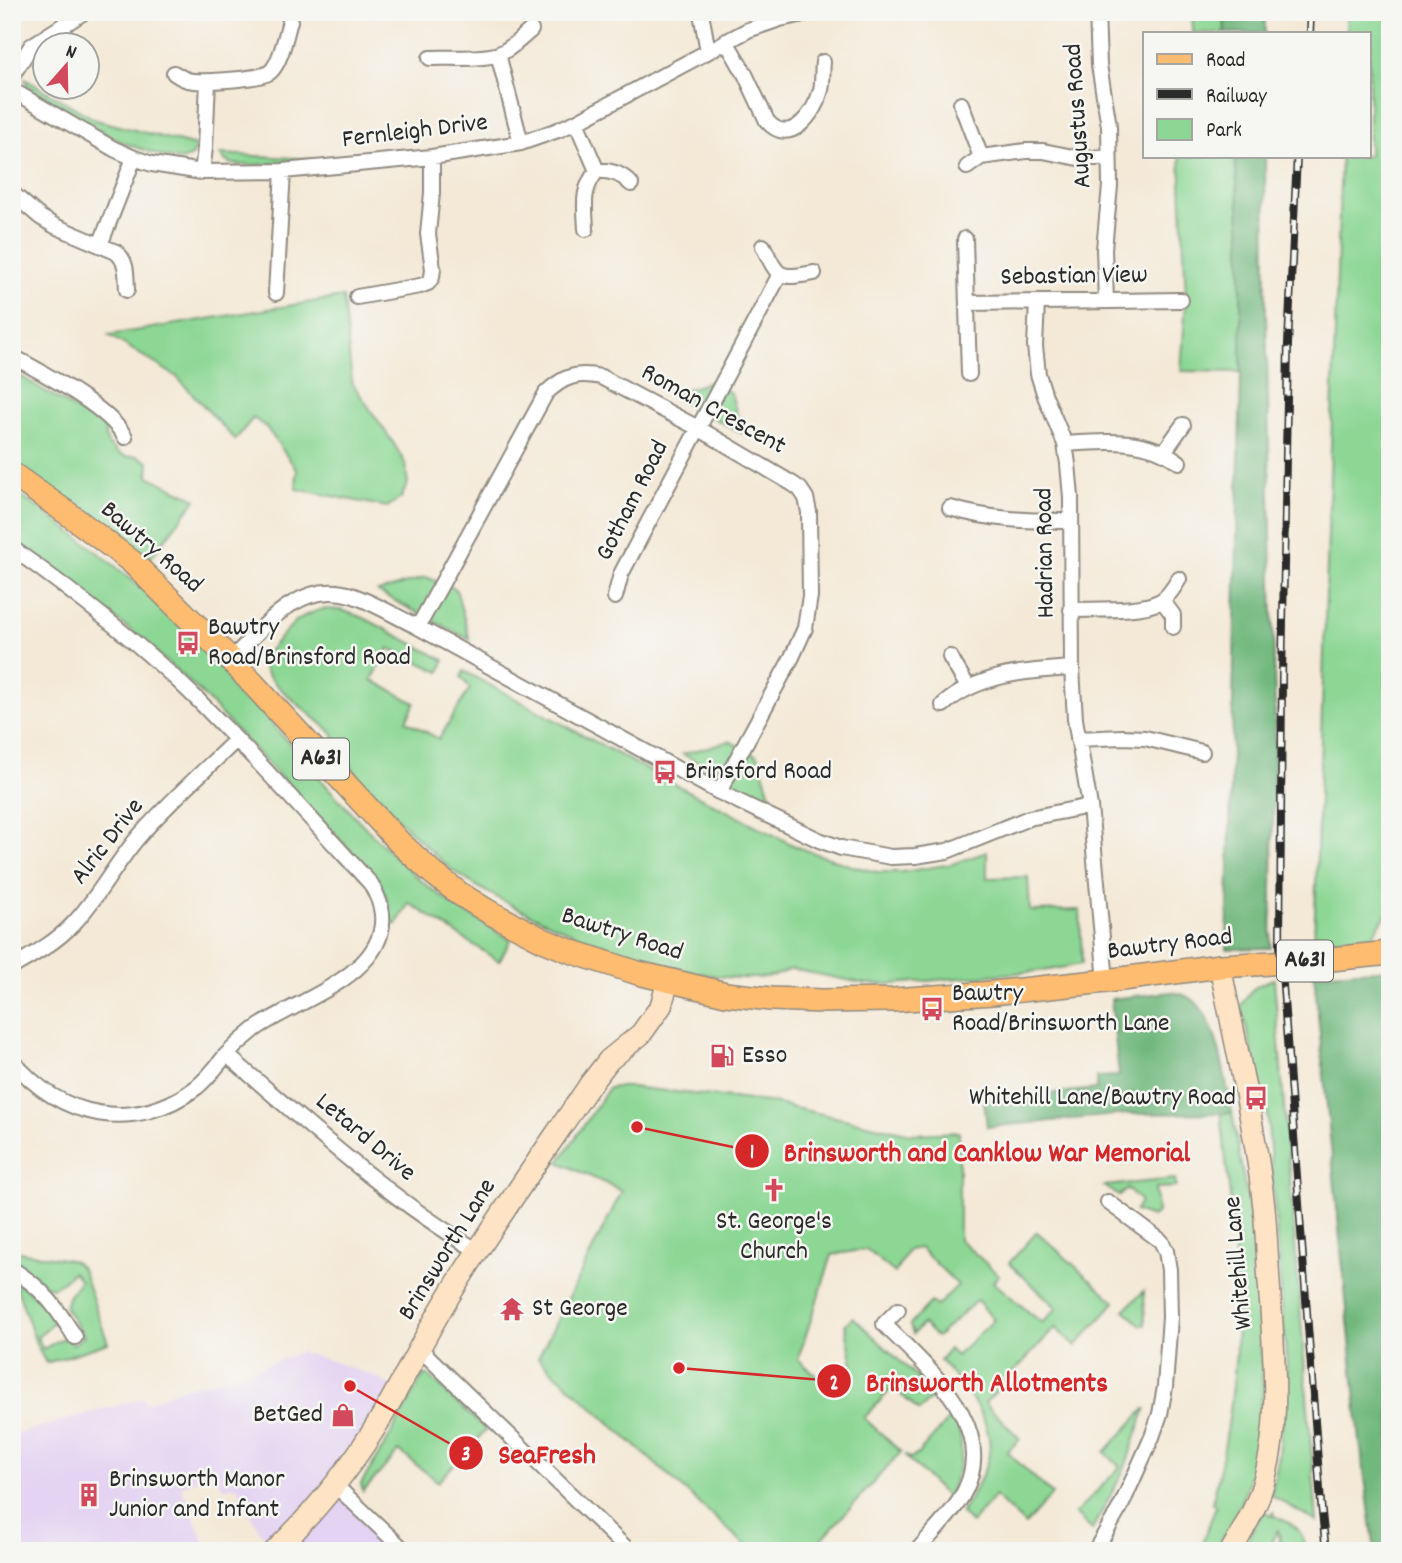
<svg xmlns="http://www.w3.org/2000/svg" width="1402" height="1563" font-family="Dekko,sans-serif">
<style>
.built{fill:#e4d3f2}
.green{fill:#8cd794;stroke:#5c8160;stroke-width:2}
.forest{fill:#71b87e;stroke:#4e7254;stroke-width:2}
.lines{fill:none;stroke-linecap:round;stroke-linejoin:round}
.street-casing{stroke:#908a81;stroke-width:18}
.secondary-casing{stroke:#908a81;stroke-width:24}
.primary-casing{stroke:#908a81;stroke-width:26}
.street{stroke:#fff;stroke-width:14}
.secondary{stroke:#fee4c5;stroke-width:21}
.primary{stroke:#fdbc6f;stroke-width:23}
.rail-casing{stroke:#2b2b2b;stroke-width:8}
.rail{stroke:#f6f6f2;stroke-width:5;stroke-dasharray:16;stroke-linecap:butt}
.labels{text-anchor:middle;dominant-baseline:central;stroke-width:5;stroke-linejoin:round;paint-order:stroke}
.shield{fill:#f6f6f2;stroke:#686867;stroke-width:2}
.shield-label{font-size:24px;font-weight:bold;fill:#2b2b2b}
.street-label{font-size:26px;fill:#2b2b2b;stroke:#f6f6f2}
.poi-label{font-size:26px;fill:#2b2b2b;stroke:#f6f6f2;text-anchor:start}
.leader{fill:none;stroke:#d62828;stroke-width:2.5}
.callout-dot{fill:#d62828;stroke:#f6f6f2;stroke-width:2.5}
.mark-label{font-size:21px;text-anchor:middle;font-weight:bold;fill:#fff}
.callout-label{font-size:28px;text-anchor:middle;font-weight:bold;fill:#d62828;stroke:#f6f6f2;stroke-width:5;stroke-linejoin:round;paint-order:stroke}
</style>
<rect width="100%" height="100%" fill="#f6f6f2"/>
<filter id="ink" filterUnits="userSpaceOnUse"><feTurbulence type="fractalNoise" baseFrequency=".0143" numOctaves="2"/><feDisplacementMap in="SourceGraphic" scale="14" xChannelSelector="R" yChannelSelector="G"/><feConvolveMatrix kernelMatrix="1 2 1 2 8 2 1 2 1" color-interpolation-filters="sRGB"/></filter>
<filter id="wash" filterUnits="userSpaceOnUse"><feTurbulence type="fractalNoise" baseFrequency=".00686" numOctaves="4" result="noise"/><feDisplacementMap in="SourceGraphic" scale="28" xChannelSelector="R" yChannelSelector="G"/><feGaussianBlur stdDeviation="1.57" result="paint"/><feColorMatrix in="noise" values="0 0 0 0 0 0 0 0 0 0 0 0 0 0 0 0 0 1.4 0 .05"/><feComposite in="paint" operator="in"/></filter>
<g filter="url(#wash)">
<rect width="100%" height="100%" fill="#f4e9d7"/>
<path class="built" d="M300,1352l32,9 41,15 25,13 -63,95 69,67h-126l-13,-11 -19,-33 -9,-21 -13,3 -11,-18 -32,16 27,64h-196v-116l131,-37 3,5 36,-15 60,-14z"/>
<path class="green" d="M1192,12h32l1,21h-32z
M1347,12h43v897l-18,27 -58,6 27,-786h28v-123h-23z
M25,79l71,41 100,26 -2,8 -4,3 -10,3 -18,-4 -41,-14 -94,-56z
M220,154l91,5c-19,2 -62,9 -78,5 -7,-1 -10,-6 -13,-10z
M1180,156h55l6,79v137l-60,-1 5,-70z
M343,297l9,86 42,61 11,19 3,20 -7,15 -14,9 -91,-18 1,-19 -31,-43 -13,-9 -18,22 -58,-63 -68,-42z
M12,371l76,46 3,-5 15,12 -1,13 4,8 10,9 8,3 10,-1 12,6 -1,14 48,23 -51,66 -133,-100z
M709,382l22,11 11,40 -72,-38z
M12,490c64,43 127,92 181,147 76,79 143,168 225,241 28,24 61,43 93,62l-12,21 -90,-58 -13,22 -7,-6v-14l-9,-23 -184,-194 -63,-56 -121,-91z
M426,577l30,12 14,51 -92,-48z
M324,609l17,1 23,8 80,42 -4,12 -51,-24 -17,32 43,23 -9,18 33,18 31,-51 -9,-11 3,-6 191,103 142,73 55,19 25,6h25l50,-8 35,-12v26l41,-1 2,34 50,-1 2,54 -33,6 -156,14h-26l-76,-15c-67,39 -284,-56 -341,-101 -23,-19 -44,-41 -65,-62 -8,-9 -18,-17 -25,-27 -12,-15 -18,-36 -31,-49 -14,-13 -60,-46 -65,-62 -1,-1 -1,-8 0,-10 2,-6 25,-30 31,-36 7,-6 20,-11 29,-13z
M729,741l29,15 15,48 -90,-50z
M1274,979l43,543 -46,-27 8,-39 8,-88 -20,-258 -26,-104c10,-16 15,-22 33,-27z
M616,1087h14l138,15 143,32 48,-2v107l40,36 -6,7 49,41 15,-15 -48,-45 28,-31 78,70 -39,44 -21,-18 -70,75 35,36 -13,13 45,42 -27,31 -30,-29 -24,27 -10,-10c11,-18 24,-38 28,-59 6,-35 -29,-70 -49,-94l9,-11 7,7 38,-36 -17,-20 -40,37 -14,-13 -10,10 -3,-10 21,-22 6,4 21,-21 -38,-37 -12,2 -13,23 -29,-24 -34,6 -34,104 20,18 35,-13 -8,-40 8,-7 82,77 -16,17 -26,-24 -29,31 37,34 -90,99h-59l-214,-193 84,-167 -63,-29 50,-74z
M1221,1113h11l23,131 8,148 -8,65 -7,27 -14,35 -18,32h-17l17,-45 -4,-3c16,-63 25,-127 25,-192 1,-66 -10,-132 -16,-198z
M1175,1179l1,8 -21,1 2,25 -5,4 -17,-6 6,-10 -14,-12 -8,7 -15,-10z
M12,1251l58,9 6,3 6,6 26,74 -62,20 -9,-17 -23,-66c12,9 38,27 41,41l-18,16 6,12 18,-10 5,-1 7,6 11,-8 -19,-28 3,-11 12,-16 -7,-9 -10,9 -11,7 -7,-2 -11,-11 -22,-14z
M1144,1291l1,34h-4l-17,-15z
M423,1376h6l57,54 -48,52 -39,-31 -36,41 -2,-8 25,-41z
M1146,1408l-22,62 -32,60 -17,-16 45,-47 -15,-15z
M953,1414c14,33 9,52 -6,83l-43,-42 6,3 7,-3z
M1263,1511l11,5 -1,-5 2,5c19,9 28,12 31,35h-22l-6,-22 4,22 -5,-20 -11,20h-24z"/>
<path class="forest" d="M1224,12h41v21h-40z
M1235,156h30l1,155 9,403 -4,234 -44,1 14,-577v-137z
M1390,969v582h-15l-15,-109 -46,-468z
M1171,992c7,1 15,3 21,7 27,21 33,82 40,114l-105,1 -140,13 -3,-27 113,-11v-12l22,-1 -8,-77z"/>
</g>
<g filter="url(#ink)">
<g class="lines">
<g class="street-casing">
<path id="street" d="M1097,12l2,53 10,61 1,60 -6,63 2,51
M701,13l7,38
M726,41l19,33 22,47c23,27 48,-8 54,-31 2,-9 1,-19 2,-28
M498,54l23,89
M430,58c20,-1 50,2 69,-4 12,-5 22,-16 32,-24
M174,73c6,4 12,8 20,8 12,1 69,-2 76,-9 11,-9 16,-38 20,-51
M12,76l19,-30 53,-34
M12,90l102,59 20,9 18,6 50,8 81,-1 149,-14 89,-14 37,-13 18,-8 172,-92 32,-11 34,-7
M961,104l20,53
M576,122l21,49
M967,167l14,-10 45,-6h17l35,7h31
M202,172l3,-24 3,-67
M12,193l28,24 15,9 61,26c12,10 10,23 11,38
M586,229c-1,-23 -5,-39 11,-58 14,-1 25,3 34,13
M965,239l4,135
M100,245l34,-87
M763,246c16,33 15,33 51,27
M276,293l7,-122
M357,297l63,-11 8,-3 4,-6 1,-8 -5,-35 4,-41v-36
M1037,302l-2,44 3,28 7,22 20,48 3,20 3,33 1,171 3,51 15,87 16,175
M967,303l214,-3
M12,356c32,18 95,50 113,81
M1065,444c40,-3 81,-7 114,18
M1164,452l19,-27
M950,508c41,12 77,13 120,13
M12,548c63,45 128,95 183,149 60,60 118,124 176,187 5,9 10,19 11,30 6,62 -89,87 -128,116 -10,8 -19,16 -28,25 -9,11 -18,23 -29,32 -62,47 -137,32 -185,-27
M615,597l6,-23 159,-300
M1162,600l11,15v12
M1071,610c24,-1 70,2 90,-9 8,-5 13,-14 18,-22
M418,627l128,-234c18,-17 31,-21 55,-16l97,51 95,56 7,5 6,9 3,14 1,84 -5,32 -13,29 -73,135
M950,657l18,30
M231,660c32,-33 70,-83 123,-64 22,8 43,21 64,31l301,165 100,48 22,8 50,9 24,-1 32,-5 82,-33 61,-12
M943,705c35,-31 83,-34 129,-37
M1078,739l44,-2 23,1 57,14
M12,967c21,-12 44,-25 61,-43 26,-27 43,-62 68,-90 29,-33 63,-63 95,-94
M227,1055c81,69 159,142 251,196
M12,1269c32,20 44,38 63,68
M898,1310l-14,14c45,46 121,106 75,177 -11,17 -29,34 -42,50
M420,1349l209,202
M335,1485l70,66
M1095,1551l26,-45 31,-69 8,-23 5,-27 5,-70 -1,-47 -3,-19 -5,-10 -53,-39"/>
</g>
<g class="secondary-casing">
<path id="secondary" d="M1220,966c16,80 35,160 44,241 3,34 4,68 7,102 4,63 10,129 -13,190 -7,18 -17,35 -27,52
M275,1551c41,-40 77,-85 106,-133 23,-39 42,-79 65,-117 45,-74 96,-146 145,-218l18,-23 32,-26 20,-28 7,-25"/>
</g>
<g class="primary-casing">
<path id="primary" d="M12,474l58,41 62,47 99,98 169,183 34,31 26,20 29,18 54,28 27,11 68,22 88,21 45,5 51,2 71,-1 99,-7 114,-12 114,-15 101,-6 69,-7"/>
</g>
<use href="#street" class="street"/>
<use href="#secondary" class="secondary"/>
<use href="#primary" class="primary"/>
<g class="rail-casing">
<path id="rail" d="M1310,33l1,-21
M1297,156l-9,188 -6,333 -2,268 41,558 5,48"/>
</g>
<use href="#rail" class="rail"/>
</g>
</g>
<defs>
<g id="bus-bare" transform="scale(1.89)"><path d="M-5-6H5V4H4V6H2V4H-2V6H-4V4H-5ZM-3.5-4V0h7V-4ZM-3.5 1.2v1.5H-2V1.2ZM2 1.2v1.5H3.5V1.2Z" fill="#d1495b" stroke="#f6f6f2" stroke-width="2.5" paint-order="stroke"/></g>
<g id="fuel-bare" transform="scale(1.89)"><path d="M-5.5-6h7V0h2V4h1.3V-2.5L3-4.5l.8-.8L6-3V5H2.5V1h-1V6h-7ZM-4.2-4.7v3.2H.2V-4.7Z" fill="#d1495b" stroke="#f6f6f2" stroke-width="2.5" paint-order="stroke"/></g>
<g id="church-bare" transform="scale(1.89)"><path d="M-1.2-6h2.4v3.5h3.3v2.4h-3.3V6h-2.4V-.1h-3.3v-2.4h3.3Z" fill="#d1495b" stroke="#f6f6f2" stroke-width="2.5" paint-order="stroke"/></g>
<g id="temple-bare" transform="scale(1.89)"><path d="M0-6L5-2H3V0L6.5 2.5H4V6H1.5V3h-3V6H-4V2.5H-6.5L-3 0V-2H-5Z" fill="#d1495b" stroke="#f6f6f2" stroke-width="2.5" paint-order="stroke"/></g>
<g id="shop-bare" transform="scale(1.89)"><path d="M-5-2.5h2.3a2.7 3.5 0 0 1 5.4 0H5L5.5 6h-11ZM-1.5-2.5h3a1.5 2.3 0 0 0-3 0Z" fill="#d1495b" stroke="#f6f6f2" stroke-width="2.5" paint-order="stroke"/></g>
<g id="building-bare" transform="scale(1.89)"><path d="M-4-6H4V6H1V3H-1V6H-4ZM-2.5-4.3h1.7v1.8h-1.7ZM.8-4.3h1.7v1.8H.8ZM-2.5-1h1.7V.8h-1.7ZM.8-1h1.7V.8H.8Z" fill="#d1495b" stroke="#f6f6f2" stroke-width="2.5" paint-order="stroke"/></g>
</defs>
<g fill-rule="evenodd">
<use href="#bus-bare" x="188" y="643"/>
<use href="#bus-bare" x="665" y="772"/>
<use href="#bus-bare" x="932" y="1009"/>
<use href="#fuel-bare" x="722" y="1056"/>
<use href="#bus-bare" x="1256" y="1098"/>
<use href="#church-bare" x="774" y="1190"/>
<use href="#temple-bare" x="512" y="1309"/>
<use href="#shop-bare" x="343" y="1415"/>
<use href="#building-bare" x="89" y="1495"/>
</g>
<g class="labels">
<g class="shield">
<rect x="293" y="738.5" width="56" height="41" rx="5"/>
<rect x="1277" y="940.5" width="56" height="41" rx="5"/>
</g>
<g class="shield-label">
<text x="321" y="759">A631</text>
<text x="1305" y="961">A631</text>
</g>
<g class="street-label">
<text transform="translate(1079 116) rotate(-94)">Augustus Road</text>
<text transform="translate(415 132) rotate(-7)">Fernleigh Drive</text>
<text transform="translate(1074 277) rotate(-1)">Sebastian View</text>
<text transform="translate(713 410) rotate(29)">Roman Crescent</text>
<text transform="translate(633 501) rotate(-63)">Gotham Road</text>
<text transform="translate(151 548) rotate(41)">Bawtry Road</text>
<text transform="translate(1046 553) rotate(-91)">Hadrian Road</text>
<text transform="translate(108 842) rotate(-52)">Alric Drive</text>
<text transform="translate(622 935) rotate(18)">Bawtry Road</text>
<text transform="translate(1170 945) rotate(-7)">Bawtry Road</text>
<text transform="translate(365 1138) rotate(40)">Letard Drive</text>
<text transform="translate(448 1250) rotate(-58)">Brinsworth Lane</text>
<text transform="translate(1239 1263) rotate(-95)">Whitehill Lane</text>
</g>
<g class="poi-label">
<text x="208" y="628">Bawtry<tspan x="208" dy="30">Road/Brinsford Road</tspan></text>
<text x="685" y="772">Brinsford Road</text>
<text x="952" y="994">Bawtry<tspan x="952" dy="30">Road/Brinsworth Lane</tspan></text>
<text x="742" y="1056">Esso</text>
<text x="1236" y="1098" text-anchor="end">Whitehill Lane/Bawtry Road</text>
<text x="774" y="1222" text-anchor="middle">St. George's<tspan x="774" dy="30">Church</tspan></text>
<text x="532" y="1309">St George</text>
<text x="323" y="1415" text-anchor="end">BetGed</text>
<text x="109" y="1480">Brinsworth Manor<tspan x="109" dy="30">Junior and Infant</tspan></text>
</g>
</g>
<path class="leader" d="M637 1127L752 1151M679 1368L834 1381M350 1386L466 1453"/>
<g class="callout-dot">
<circle cx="637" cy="1127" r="7"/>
<circle cx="679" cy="1368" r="7"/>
<circle cx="350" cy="1386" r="7"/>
<circle cx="752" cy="1151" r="18"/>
<circle cx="834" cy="1381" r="18"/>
<circle cx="466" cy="1453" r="18"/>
</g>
<g class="mark-label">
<text x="752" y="1158">1</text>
<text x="834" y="1389">2</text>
<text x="466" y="1460">3</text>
</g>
<g class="callout-label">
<text x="987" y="1161">Brinsworth and Canklow War Memorial</text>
<text x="987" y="1391">Brinsworth Allotments</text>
<text x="547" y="1463">SeaFresh</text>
</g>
<rect width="1402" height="1563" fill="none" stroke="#f6f6f2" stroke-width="42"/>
<rect x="1143" y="32" width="228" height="126" fill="#f6f6f2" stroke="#a5a5a2" stroke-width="2"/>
<rect x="1157" y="54" width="35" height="10" fill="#fdbc6f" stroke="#a5a5a2" stroke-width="2"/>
<text x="1206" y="66" font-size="21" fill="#2b2b2b">Road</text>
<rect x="1157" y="89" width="35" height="10" fill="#2b2b2b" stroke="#a5a5a2" stroke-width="2"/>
<text x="1206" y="102" font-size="21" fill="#2b2b2b">Railway</text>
<rect x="1157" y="119" width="35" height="21" fill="#8cd794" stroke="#a5a5a2" stroke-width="2"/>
<text x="1206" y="136" font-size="21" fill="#2b2b2b">Park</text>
<g transform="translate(66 66) rotate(20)"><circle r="33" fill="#f6f6f2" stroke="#a5a5a2" stroke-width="2"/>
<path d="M0-5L12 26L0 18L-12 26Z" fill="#d1495b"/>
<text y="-10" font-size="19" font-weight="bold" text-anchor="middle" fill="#2b2b2b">N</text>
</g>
</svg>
